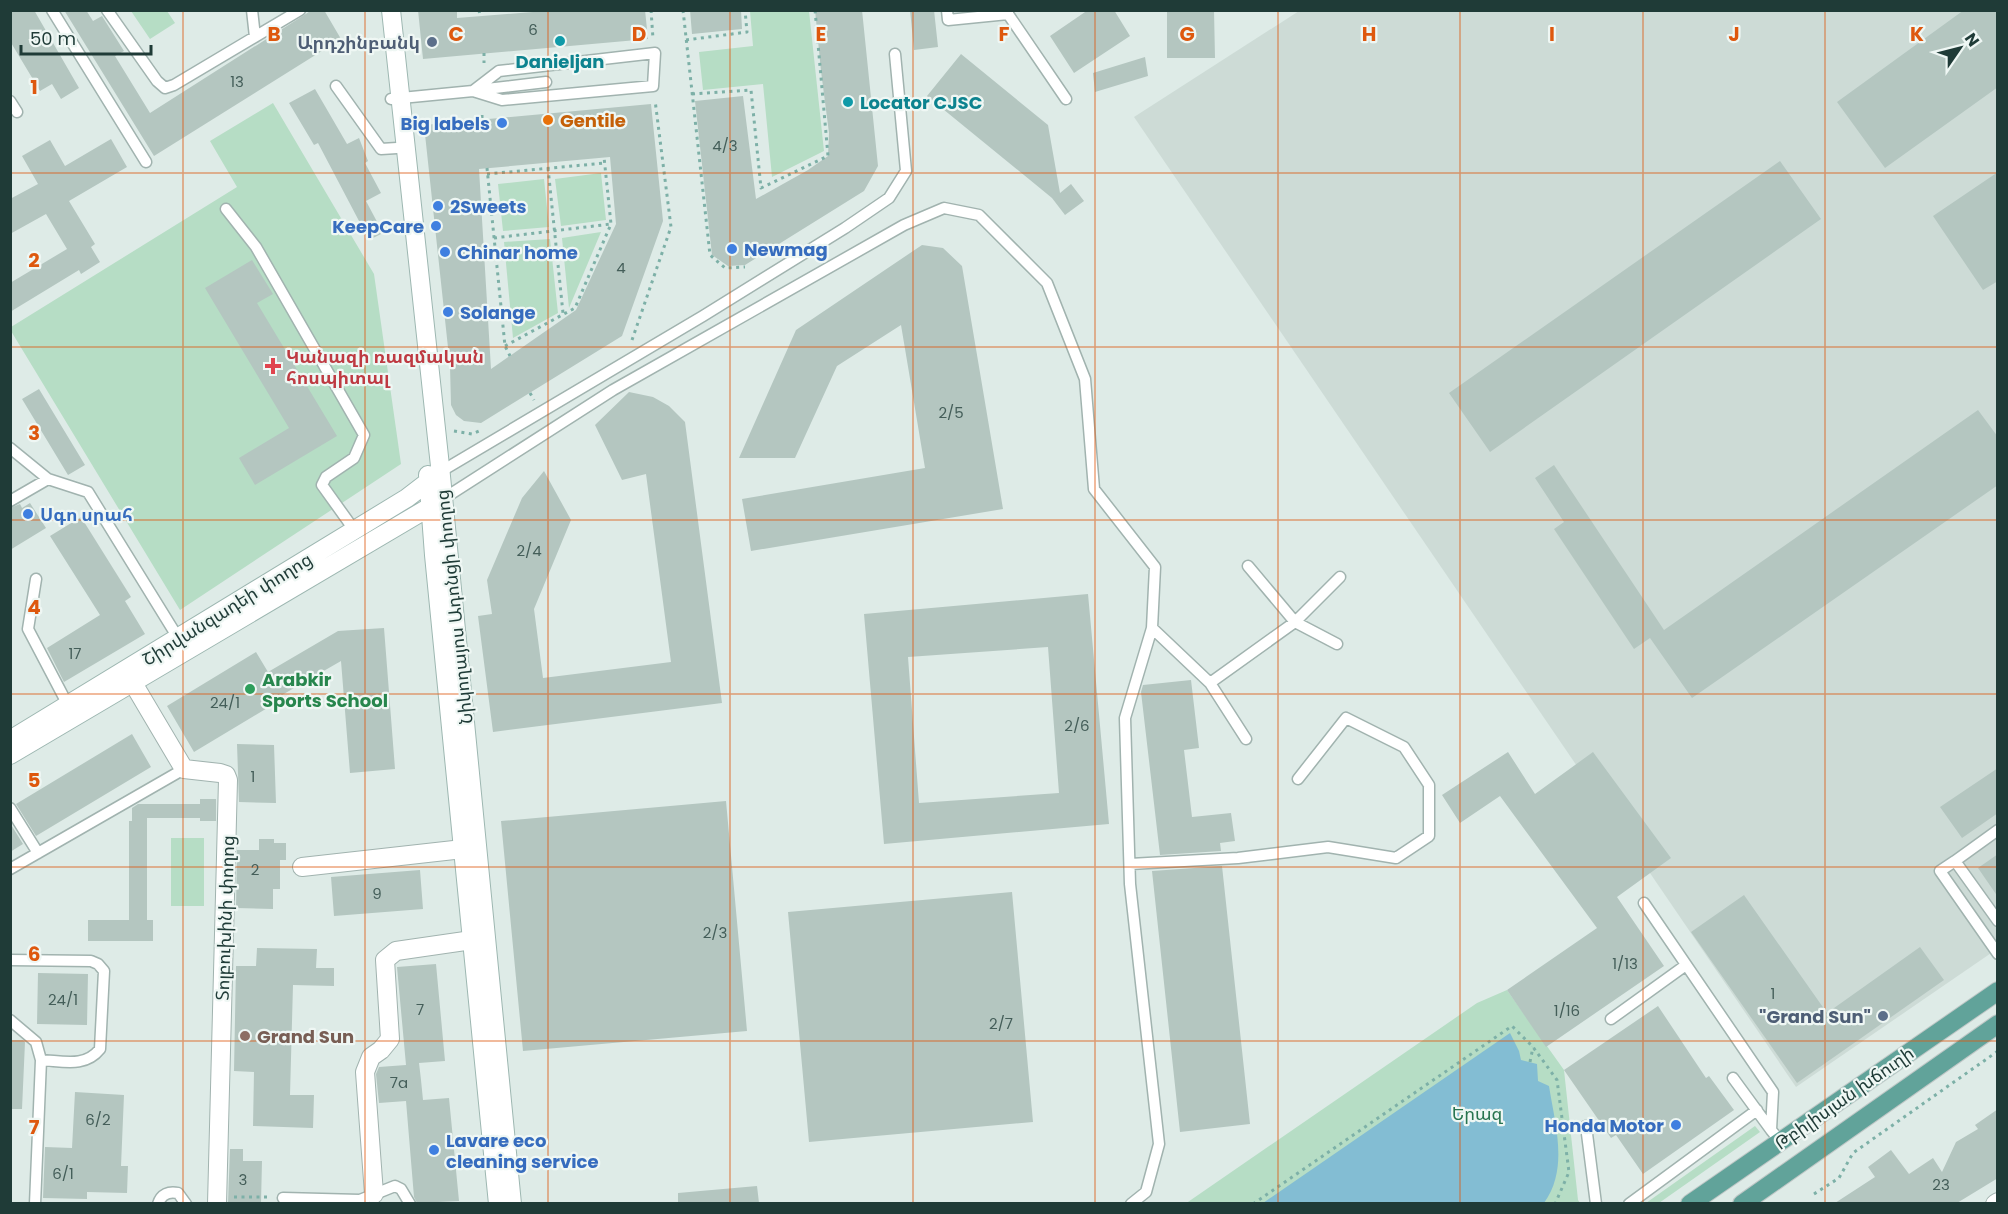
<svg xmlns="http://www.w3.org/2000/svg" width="2008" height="1214" font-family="Poppins,'Noto Sans Armenian',sans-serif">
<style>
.built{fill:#cddbd6}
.green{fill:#b6ddc5}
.water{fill:#83bdd3}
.building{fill:#b4c6c0;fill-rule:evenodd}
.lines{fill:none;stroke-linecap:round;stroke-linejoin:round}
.lane-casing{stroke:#a1b3af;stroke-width:13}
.street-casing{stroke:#a1b3af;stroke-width:20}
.secondary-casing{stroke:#9db7b1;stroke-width:20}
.primary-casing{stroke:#c0c8c7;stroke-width:20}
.path{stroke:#7db0a7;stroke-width:3;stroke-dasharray:3 4.5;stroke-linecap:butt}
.lane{stroke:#fff;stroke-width:10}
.street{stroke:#fff;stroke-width:18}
.secondary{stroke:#fff;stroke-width:18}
.primary{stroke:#61a39a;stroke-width:18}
.grid{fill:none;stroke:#de580e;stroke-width:1.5;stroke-opacity:0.55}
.culture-dot{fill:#0f9aa8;stroke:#eff7f4;stroke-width:2}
.service-dot{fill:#5c6f8a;stroke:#eff7f4;stroke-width:2}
.food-dot{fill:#e8710a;stroke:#eff7f4;stroke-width:2}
.shop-dot{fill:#3f7fe0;stroke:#eff7f4;stroke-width:2}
.health-dot{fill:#e0444e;stroke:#eff7f4;stroke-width:2}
.leisure-dot{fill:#2e9e5b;stroke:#eff7f4;stroke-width:2}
.education-dot{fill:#8d6e63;stroke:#eff7f4;stroke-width:2}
.labels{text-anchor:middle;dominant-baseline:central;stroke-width:4.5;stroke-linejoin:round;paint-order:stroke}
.number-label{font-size:15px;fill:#445e59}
.service-label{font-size:18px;font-weight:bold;fill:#4e5e75;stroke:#eff7f4;text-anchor:end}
.culture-label{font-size:18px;font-weight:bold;fill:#0d838f;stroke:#eff7f4}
.food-label{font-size:18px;font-weight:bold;fill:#c56008;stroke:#eff7f4;text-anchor:start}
.shop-label{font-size:18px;font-weight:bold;fill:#366cbe;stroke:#eff7f4;text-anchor:start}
.health-label{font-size:18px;font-weight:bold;fill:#be3a42;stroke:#eff7f4;text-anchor:start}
.street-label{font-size:18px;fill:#1f3b37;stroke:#eff7f4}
.leisure-label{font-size:18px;font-weight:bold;fill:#27864d;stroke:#eff7f4;text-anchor:start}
.education-label{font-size:18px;font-weight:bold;fill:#785e54;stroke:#eff7f4;text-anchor:start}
.park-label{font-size:18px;fill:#27744f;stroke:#eff7f4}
.grid-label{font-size:20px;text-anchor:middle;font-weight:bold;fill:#de580e;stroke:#eff7f4;stroke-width:4.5;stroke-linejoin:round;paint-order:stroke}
</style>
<rect width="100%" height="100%" fill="#deebe7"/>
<path class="built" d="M1299,11h698v938l-201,138 -662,-970z"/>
<path class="green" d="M131,11h36l8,12 -25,16z
M750,11h59l15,140 -52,26 -9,-93 -60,6 -4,-38 54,-6z
M273,103l101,171 27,190 -221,146 -169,-279v-4l226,-140 -27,-46z
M601,173l5,47 -45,6 -6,-47z
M544,179l5,48 -46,4 -5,-47z
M601,232l-32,76 -7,-70z
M550,239l8,74 -45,25 -9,-96z
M171,838h33v68h-33z
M1507,990l57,80 14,130 2,3 -395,1 292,-201z
M1755,1126l5,6 -101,71h-13z"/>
<path class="water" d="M1510,1033l9,18 2,9 16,4 1,17 11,5c6,39 20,82 -5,117h-281z"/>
<path class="building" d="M10,10h24l45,78 -18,11 -9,-15 -12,7 -30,-50z
M64,10h22l7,11 9,-5 22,35 -9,5 35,57 162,-103h12l17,29 -187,117z
M418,10h39v8l101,-8h87l3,29 -225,20z
M690,10h51l1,19 -50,5z
M815,10h47l16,156 -14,25 -119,74 -17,1 -16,-11 -17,-154 48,-5 13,103 52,-29 20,-14 1,-23 -8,-62z
M910,10h24l4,37 -24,3z
M1088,10h26l16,26 -56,37 -24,-37z
M1167,10h47l1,48h-48z
M1964,10h34v77l-113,81 -48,-66z
M961,54l87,71 12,68 11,-9 13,17 -19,14 -13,-17 -125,-102z
M1145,57l3,19 -53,16 -2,-19z
M315,89l32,55 12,-6 9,23 -3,2 16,30 -15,8 17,32 -14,7 -51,-97 -4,2 -25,-42z
M651,104l12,117 -41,115 -141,87 -17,-2 -8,-6 -5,-10 -1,-39 -26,-241zM610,157l6,67 -40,86 -85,59 -12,-200z
M111,139l16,28 -58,34 26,43 -4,3 9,15 -19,12 -2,-4 -69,42v-29l57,-34 -21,-35 -36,20v-35l28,-15 -16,-28 28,-16 15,26z
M1780,161l41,58 -331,233 -41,-59z
M1998,172v109l-15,9 -50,-74z
M922,245l21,3 19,18 41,243 -252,42 -9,-52 183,-31 -24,-143 -64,41 -42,92h-56l57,-128z
M252,260l21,34 -16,9 80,133 -82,49 -16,-27 50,-30 -84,-140z
M39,389l46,76 -17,10 -46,-76z
M629,392l24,5 16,9 16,16 37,281 -229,29 -15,-116 14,-2 -5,-34 35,-82 22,-27 27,49 -37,89 9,69 128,-16 -25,-188 -24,6 -27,-55z
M1978,410l20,27v48l-306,213 -42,-60 -16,11 -80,-120 10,-7 -29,-44 19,-13 110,165z
M30,503l16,25 -36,22v-42l10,-4 2,4z
M81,517l50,80 -6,4 20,33 -81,48 -17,-34 53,-33 -50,-79z
M1088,594l21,230 -225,20 -20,-230zM1048,647l11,146 -140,10 -11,-146z
M384,628l11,141 -45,4 -9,-112 -59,34 2,3 -90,54 -27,-46 89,-54 12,20 70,-41z
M1191,680l8,68 -15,2 8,67 39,-4 4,28 -15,2 1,8 -61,4 -19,-163 2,-7z
M132,734l19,33 -115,69 -20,-32z
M237,744l37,1 2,58 -37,-1z
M1508,752l27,42 58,-42 78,106 -54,39 47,69 -118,81 -39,-57 90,-62 -97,-132 -40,27 -18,-28z
M1998,768v45l-36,25 -22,-31z
M200,799h16v22h-16v-3h-53v102h6v21h-65v-21h41v-99h3v-13l6,-4h62z
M726,801l21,230 -224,20 -22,-230z
M10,823l13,21 -13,8z
M259,839h15v4h12v17h-6v29h-7v20l-37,-1 1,-58h22z
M1998,854v43l-20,-29z
M1222,866l28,258 -70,8 -28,-261z
M420,870l3,39 -89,7 -3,-39z
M1012,892l21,230 -224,20 -21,-230z
M1744,895l83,118 93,-66 24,33 -147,103 -106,-151z
M257,948l60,1 -1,19h18v18l-41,-1 -3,110h24l-1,33 -60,-2 1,-54 -20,-1 2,-105h20z
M436,964l9,97 -26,2 2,17 2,20 26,-2 10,103 -42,2 -3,-6 -8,-96 -27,2 -3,-29 3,-7 27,-2 -9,-98z
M38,973l50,1 -1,51 -50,-1z
M1658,1006l48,72 3,-2 25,34 -91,64 -27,-39 -5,3 -47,-68z
M10,1040h13l2,2 -3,67h-12z
M75,1092l49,3 -3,71h7l-1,27 -40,-1v7l-44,-1 2,-51 27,1z
M1998,1109v69l-41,25h-122l40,-26 -7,-10 23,-17 18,24 24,-16 9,14 14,-30 22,-13 -3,-4z
M230,1149h13v12h19l-1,42h-33z
M757,1186l2,17h-81v-10z"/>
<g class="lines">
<g class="lane-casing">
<path id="lane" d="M52,10l94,152
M107,10l50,71 8,7 9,-3 126,-75
M252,10l3,27
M947,10l1,10 60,-6
M1008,10v4l58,85
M336,86l45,63 16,-1
M478,90l68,-8
M391,99l82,-8 29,9 151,-14 2,-33 -156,18 -26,20
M10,101l7,11
M226,209l30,38 108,188 -10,23 -28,19 -4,8 33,46
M10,448l38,31 40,13 92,149
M440,472l263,-156 142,-88 44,-30 17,-27 -11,-117
M443,499l170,-109 291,-165 40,-17 35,7 68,68 38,96 9,110 61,78 -3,61 -27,90 5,166 29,260 -13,48 -15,12
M10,501l38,-22
M1248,566l47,56 42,22
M36,579l-8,50 42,80
M1152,628l58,55 36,56
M1210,683l85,-61 45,-45
M10,808l28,45
M1998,830l-43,31 43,60
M1955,861l-15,10 58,83
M1130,864l108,-6 90,-11 68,11 33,-22v-51l-25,-38 -58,-29 -48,61
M10,869l174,-100
M1644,903l129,189 -2,38 10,12
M10,960l81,1 7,3 6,7 -4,78c-15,19 -37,12 -59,11
M1611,1019l75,-54
M10,1020l26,22 5,18 -6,144
M1733,1078l38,52
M1586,1126l10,78
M283,1198l77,2 35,-14 6,3 9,15
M158,1204c3,-10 11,-13 20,-11l8,11
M1629,1204l128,-94"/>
</g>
<g class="street-casing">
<path id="street" d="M133,683l51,86 36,4 6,2 2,5 -11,424
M302,867l161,-18
M374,1194l-9,-122 6,-15 10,-7 9,-11 -5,-79 11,-9 76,-11
M1995,1204l3,-2"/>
</g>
<g class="secondary-casing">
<path id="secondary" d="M391,10l49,456 72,738
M428,475l6,80 64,649
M10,740l397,-242 30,-23
M10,755l430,-254"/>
</g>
<g class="primary-casing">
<path id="primary" d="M1690,1204l308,-213
M1742,1204l256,-180"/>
</g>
<path class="path" d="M479,10l1,6
M651,10l2,29
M683,10l27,245 15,13 20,-1
M686,40l61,-8 -2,-22
M484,53v10
M692,94l59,-4 10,98 67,-32 -13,-146
M482,115v5
M487,168l18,178 5,10
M548,168l15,145
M487,174l118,-11
M494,238l117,-14
M632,340l39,-113 -16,-127
M505,346l70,-38 36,-84 -7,-67
M530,393l4,7
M454,431l18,3 7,-3
M1530,1062l3,-15
M1814,1194l25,-16 14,-25 145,-102
M234,1197h35
M1253,1204l259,-178 21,21 24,33 12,92 -14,32"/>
<use href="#lane" class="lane"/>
<use href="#street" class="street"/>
<use href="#secondary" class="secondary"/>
<use href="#primary" class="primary"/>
</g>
<path class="grid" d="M183,10v1194M365,10v1194M548,10v1194M730,10v1194M913,10v1194M1095,10v1194M1278,10v1194M1460,10v1194M1643,10v1194M1825,10v1194M10,173h1988M10,347h1988M10,520h1988M10,694h1988M10,867h1988M10,1041h1988"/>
<g class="culture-dot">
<circle cx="560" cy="41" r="6"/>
<circle cx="848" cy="102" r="6"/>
</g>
<g class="service-dot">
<circle cx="432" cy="42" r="6"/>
<circle cx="1883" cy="1016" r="6"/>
</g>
<circle class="food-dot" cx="548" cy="120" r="6"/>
<g class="shop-dot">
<circle cx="502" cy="123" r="6"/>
<circle cx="438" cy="206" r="6"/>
<circle cx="436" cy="226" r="6"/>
<circle cx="732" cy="249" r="6"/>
<circle cx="445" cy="252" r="6"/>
<circle cx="448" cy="312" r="6"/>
<circle cx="28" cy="514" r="6"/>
<circle cx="1676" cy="1125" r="6"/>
<circle cx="434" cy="1150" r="6"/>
</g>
<path class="health-dot" d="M270 357h6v6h6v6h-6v6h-6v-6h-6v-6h6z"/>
<circle class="leisure-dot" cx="250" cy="689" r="6"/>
<circle class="education-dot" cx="245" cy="1036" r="6"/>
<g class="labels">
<g class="number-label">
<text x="533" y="29">6</text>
<text x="237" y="81">13</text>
<text x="725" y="145">4/3</text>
<text x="621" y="267">4</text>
<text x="951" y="412">2/5</text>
<text x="529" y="550">2/4</text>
<text x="75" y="653">17</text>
<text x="225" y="702">24/1</text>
<text x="1077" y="725">2/6</text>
<text x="253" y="776">1</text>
<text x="255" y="869">2</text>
<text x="377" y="893">9</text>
<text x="715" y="932">2/3</text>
<text x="1625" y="963">1/13</text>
<text x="1773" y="993">1</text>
<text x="63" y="999">24/1</text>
<text x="420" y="1009">7</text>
<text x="1567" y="1010">1/16</text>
<text x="1001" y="1023">2/7</text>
<text x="399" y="1082">7a</text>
<text x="98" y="1119">6/2</text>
<text x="63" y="1173">6/1</text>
<text x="243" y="1179">3</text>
<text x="1941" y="1184">23</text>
</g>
<g class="service-label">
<text x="420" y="42">Արդշինբանկ</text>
<text x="1871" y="1016">"Grand Sun"</text>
</g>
<g class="culture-label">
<text x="560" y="61">Danieljan</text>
<text x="860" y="102" text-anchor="start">Locator CJSC</text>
</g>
<g class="food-label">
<text x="560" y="120">Gentile</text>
</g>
<g class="shop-label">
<text x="490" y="123" text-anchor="end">Big labels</text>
<text x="450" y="206">2Sweets</text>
<text x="424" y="226" text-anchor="end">KeepCare</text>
<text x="744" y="249">Newmag</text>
<text x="457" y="252">Chinar home</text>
<text x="460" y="312">Solange</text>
<text x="40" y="514">Սգո սրահ</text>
<text x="1664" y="1125" text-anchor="end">Honda Motor</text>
<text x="446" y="1140">Lavare eco<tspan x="446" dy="21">cleaning service</tspan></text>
</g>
<g class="health-label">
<text x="286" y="356">Կանազի ռազմական<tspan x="286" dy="21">հոսպիտալ</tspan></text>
</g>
<g class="street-label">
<text transform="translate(454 607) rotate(-96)">Նիկողայոս Ադոնցի փողոց</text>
<text transform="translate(227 609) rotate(-32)">Շիրվանզադեի փողոց</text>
<text transform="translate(225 918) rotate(-88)">Տոլբուխինի փողոց</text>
<text transform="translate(1844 1098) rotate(-35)">Թբիլիսյան խճուղի</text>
</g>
<g class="leisure-label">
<text x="262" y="679">Arabkir<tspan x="262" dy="21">Sports School</tspan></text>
</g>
<g class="education-label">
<text x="257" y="1036">Grand Sun</text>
</g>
<g class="park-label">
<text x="1477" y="1113">Երազ</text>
</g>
</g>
<g class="grid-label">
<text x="274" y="41">B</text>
<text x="456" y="41">C</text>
<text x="639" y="41">D</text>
<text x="821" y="41">E</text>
<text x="1004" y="41">F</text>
<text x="1187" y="41">G</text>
<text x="1369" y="41">H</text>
<text x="1552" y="41">I</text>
<text x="1734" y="41">J</text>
<text x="1917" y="41">K</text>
<text x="34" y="94">1</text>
<text x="34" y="267">2</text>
<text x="34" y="440">3</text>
<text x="34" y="614">4</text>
<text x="34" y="787">5</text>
<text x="34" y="961">6</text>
<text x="34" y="1134">7</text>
</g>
<rect width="2008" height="1214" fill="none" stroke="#1f3b37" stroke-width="24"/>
<g transform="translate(1960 48) rotate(55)" stroke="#eff7f4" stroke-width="4.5" paint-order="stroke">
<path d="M0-4.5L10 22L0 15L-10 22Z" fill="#1f3b37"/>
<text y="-9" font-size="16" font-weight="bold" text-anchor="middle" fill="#1f3b37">N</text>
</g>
<path d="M21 45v9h130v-9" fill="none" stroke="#1f3b37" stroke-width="3"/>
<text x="30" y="45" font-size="18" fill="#1f3b37" stroke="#eff7f4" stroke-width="4.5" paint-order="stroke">50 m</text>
</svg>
